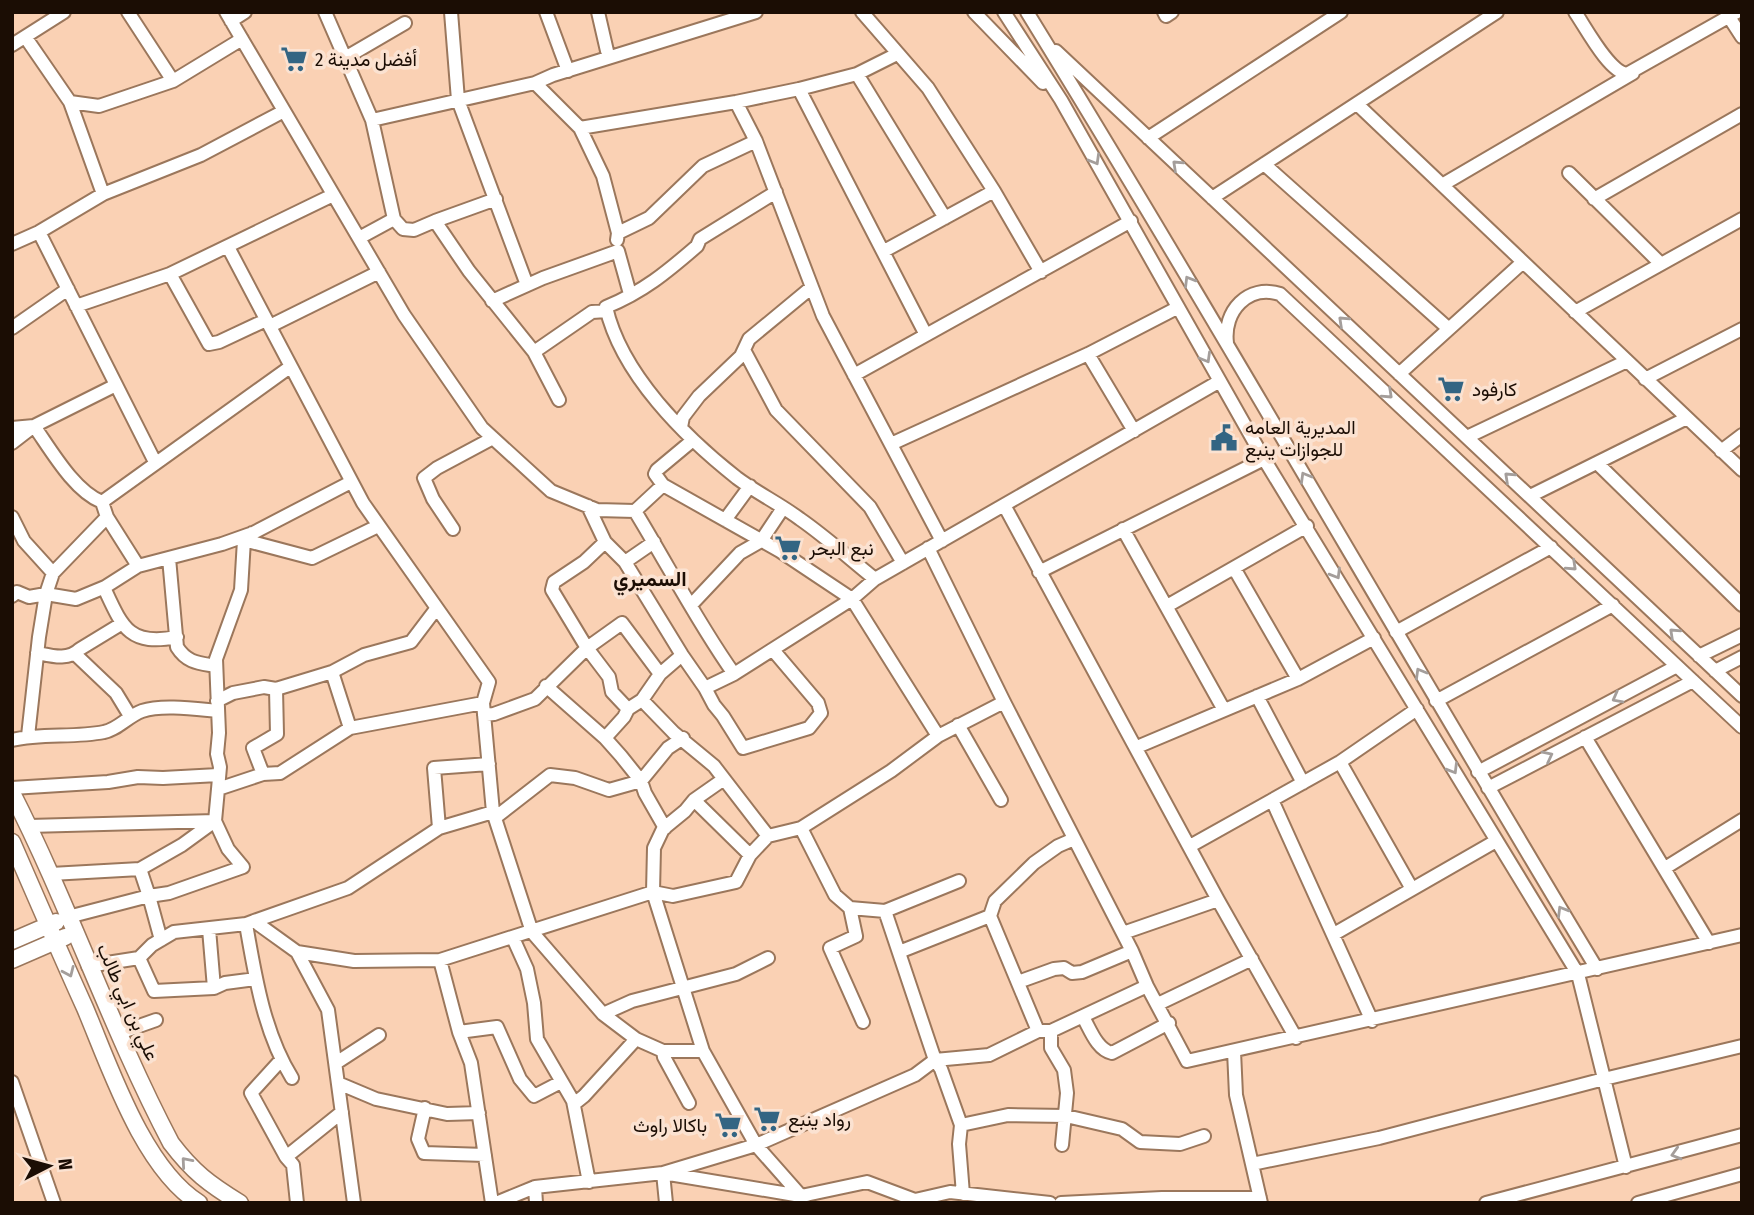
<svg xmlns="http://www.w3.org/2000/svg" width="1754" height="1215" font-family="'Fira Sans Condensed',Vazirmatn,sans-serif">
<style>
.lines{fill:none;stroke-linecap:round;stroke-linejoin:round}
.minor-casing{stroke:#9b775c;stroke-width:16}
.major-casing{stroke:#9b775c;stroke-width:19}
.minor{stroke:#fff;stroke-width:12}
.major{stroke:#fff;stroke-width:16}
.oneway{stroke:#a49e9b}
.labels{text-anchor:middle;dominant-baseline:central;stroke-width:7;stroke-linejoin:round;paint-order:stroke}
.poi-label{font-size:19px;fill:#1b0d04;stroke:#fbe2d1;text-anchor:start}
.street-label{font-size:19px;fill:#1b0d04;stroke:#fbe2d1}
.neighbourhood-label{font-size:21px;font-weight:bold;fill:#1b0d04;stroke:#fbe2d1}
</style>
<rect width="100%" height="100%" fill="#fad1b4"/>
<g class="lines">
<g class="minor-casing">
<path id="minor" d="M128,12l45,69
M226,12l178,303 78,113 69,63 46,19 38,1 28,-26 117,66 72,48 23,-20 345,-198
M325,12l47,108 22,99 -35,19
M451,12l7,88 69,185
M546,12l22,59
M598,12l9,39
M862,12l66,76 66,103 47,81
M974,12l69,71
M1004,12l57,88 203,359 314,515 48,193
M1027,12c195,317 378,639 570,957
M1164,12l2,4 6,-4
M1575,12c11,16 34,60 52,62l110,-62
M1729,17l13,20
M231,21l14,-9
M26,38l44,64 29,4 74,-25 69,-42
M12,45l52,-33
M1056,51l686,645
M345,58l60,-35
M857,74l88,144
M535,83l45,45 156,-26 63,-13 58,-15 40,-20
M799,89l127,246
M70,102l33,92
M736,102l20,39 67,175 119,225
M1357,104l385,366
M372,120l163,-37 18,-8 203,-63
M580,128l23,48 15,57 -1,7
M1148,138l193,-126
M1264,164l185,165
M1569,173l92,91
M1442,185l191,-112
M776,192l-76,47 -3,7c-30,26 -54,46 -91,61 15,67 79,130 131,171 20,15 43,26 63,41 26,18 50,40 75,60
M1212,198l285,-186
M1594,199l148,-85
M394,219l9,10 11,1 21,-9 34,50 65,81 58,-40 15,-1
M435,221l61,-22
M39,232l116,230
M618,233l31,-15 54,-52 53,-25
M12,244l27,-12 64,-38 98,-39 83,-44
M228,247l135,256 126,179 -6,21
M884,251l110,-60
M170,274l39,70 10,-2 47,-22
M492,301l51,-23 75,-27 12,43
M76,306l94,-32 163,-79
M1575,312l167,-93
M270,326l109,-54
M12,328l56,-39
M1227,343c-4,-32 21,-59 53,-49l462,433
M744,350l32,60 94,97 33,56
M534,352l25,48
M1088,354l46,77
M1399,374l124,-112
M854,375l277,-154
M1645,379l97,-50
M681,427l2,-10 16,-21 42,-40 8,-17 63,-52
M12,428l22,-2c17,24 40,65 68,76
M1467,437l160,-76
M12,443l22,-17 82,-41
M891,444l197,-90 89,-46
M1721,451l21,-16
M1597,463l145,142
M663,485l-8,-11 2,-4 36,-30
M1530,496l157,-78
M1004,505l214,395 78,138
M588,506l17,36 20,20 57,93 23,33 9,17 9,11 20,32 66,-20 12,-15 -3,-10 -45,-53
M635,511c33,54 62,111 99,163
M12,517l12,24 29,32
M107,517l31,49
M725,520l25,-34
M453,529l-20,-30 -9,-21 13,-10 56,-30
M1123,529l101,181
M244,540l68,18 66,-32
M605,542l-21,20 -30,20 -2,8 35,58 22,29 3,15 16,17
M928,548l76,154 128,249 15,35 40,75 555,-126
M169,558l8,89c10,16 22,16 39,19
M625,562l29,-20
M1234,568l64,111
M1039,572l225,-113
M105,587l1,5c17,37 25,54 71,45
M12,596l5,-4 12,5 17,-3 7,-21 54,-56 -5,-15 188,-135
M692,604l48,-51 21,-12 22,-33
M1167,606l140,-80
M1396,632l155,-85
M37,653c15,3 31,8 43,-4l41,-25
M75,654l41,39 14,23
M1699,656l43,-21
M1715,671l27,-14
M332,672l18,56
M546,686l59,52 16,18 20,25 4,12 20,35
M705,688l29,-14 118,-75 86,137
M1257,696l46,87
M642,700l32,33 40,33 54,70
M217,701l16,-8 31,-6 12,2 56,-17 32,-17 47,-13 25,-33
M1436,701l177,-96
M484,715l10,-1 41,-15 52,-51 35,-25 38,51
M958,725l43,75
M28,736l11,-99 7,-43 30,5 29,-12 33,-21 84,-22 31,-11 98,-51
M1585,737l124,206
M605,738l19,-21 4,-8 14,-9 18,-26 22,-19
M12,740c30,-7 62,-2 92,-8 13,-2 24,-16 38,-21 20,-7 54,-2 75,0
M1137,747l161,-68 76,-41
M1340,762l72,127
M1478,772l199,-106
M263,774l-10,-26 24,-14 -1,-45
M724,779l-30,21 -9,11 -22,18 -9,19 -1,44 50,159 53,94 45,51 3,7
M12,788l96,-6 30,-5 25,1 55,-3
M1488,788l205,-107
M218,789l2,-22 -3,-13 2,-21 -3,-74 25,-69 3,-50 8,-7
M694,800l56,55
M1272,800l100,221
M496,817l54,-42 25,3 34,12 32,-9 27,-33 15,-10
M29,826l186,-5 13,28 15,18 -74,26 -20,3 -9,-27
M439,828l-5,-60 55,-4
M801,828l34,67 15,13 6,28 -26,12 33,74
M1190,846l150,-84 77,-53
M1665,868l77,-48
M51,874l89,-5 42,-24 33,-24 3,-32 45,-15 17,-1 70,-45 133,-25 10,109 39,120 71,82 33,25 27,12h40
M850,908l35,3 74,-30
M885,911l50,149 6,9 20,56 -2,19 4,50
M990,916l5,-15 39,-38 24,-17 16,-7
M68,917l81,-21 12,44
M254,921l94,-33 91,-60 54,-16
M246,924c9,52 18,109 46,154
M209,929l5,59
M1123,933l95,-33
M1334,934l162,-93
M513,938l14,31 7,34 3,36 36,62 16,81
M297,952l31,58 26,193
M899,952l91,-36 48,115
M139,958l15,33 60,-3 11,-5 31,-4
M440,960l19,72 12,31 21,140
M88,966l51,-8 13,-13 22,-13 72,-8 8,-3 43,31 57,9 86,-1 213,-68 20,4 63,-14 14,-27 18,-19 33,-8 90,-57 47,-35 66,-34
M1018,982l36,-13 10,-1 8,5 10,-1 50,-21
M1158,1004l94,-45
M603,1014l29,-13 104,-27 32,-16
M1083,1017c7,12 14,33 29,36l57,-30
M1051,1031v17l13,22 3,23 -5,52
M459,1032l38,-5 23,52 14,17 25,-13
M119,1033l37,-13
M663,1051l1,6 25,46
M1234,1051l2,44 25,108
M281,1060l-30,33 35,64
M336,1063l43,-28
M12,1082l42,121
M338,1083l38,16 71,15 32,-1
M574,1104l10,-8 52,-57
M425,1108l-7,31 6,14 61,2
M961,1125l47,-10 58,1 56,13 18,13 40,2 24,-8
M1252,1164l127,-26 225,-59 138,-33
M535,1187l1,16
M297,1203l-4,-38 -7,-8 56,-45
M496,1203l39,-16 128,-14 93,-28 159,-70 20,-15 54,-5 49,-24h13l96,-45
M666,1203l-3,-30 138,23 66,-14 48,18 35,-8 100,11
M1061,1203l101,-5h98
M1486,1203l256,-68
M1638,1203l104,-29"/>
</g>
<g class="major-casing">
<path id="major" d="M12,793c58,114 99,236 159,350 22,29 38,41 69,60
M12,842c24,55 48,111 73,166 25,59 58,160 114,195
M12,941l44,-19
M12,960l53,-23"/>
</g>
<use href="#minor" class="minor"/>
<use href="#major" class="major"/>
</g>
<defs><path id="oneway-chevron" d="M-2-3.5L2.5 0L-2 3.5" fill="none" stroke-width="1.6" stroke-linecap="round" stroke-linejoin="round" transform="scale(1.75)"/></defs>
<g class="oneway">
<use href="#oneway-chevron" transform="translate(1095 160) rotate(60)"/>
<use href="#oneway-chevron" transform="translate(1177 165) rotate(-137)"/>
<use href="#oneway-chevron" transform="translate(1189 281) rotate(-121)"/>
<use href="#oneway-chevron" transform="translate(1343 321) rotate(-137)"/>
<use href="#oneway-chevron" transform="translate(1206 358) rotate(60)"/>
<use href="#oneway-chevron" transform="translate(1388 394) rotate(43)"/>
<use href="#oneway-chevron" transform="translate(1305 477) rotate(-120)"/>
<use href="#oneway-chevron" transform="translate(1509 477) rotate(-137)"/>
<use href="#oneway-chevron" transform="translate(1572 566) rotate(43)"/>
<use href="#oneway-chevron" transform="translate(1336 574) rotate(59)"/>
<use href="#oneway-chevron" transform="translate(1674 633) rotate(-137)"/>
<use href="#oneway-chevron" transform="translate(1420 673) rotate(-120)"/>
<use href="#oneway-chevron" transform="translate(1617 698) rotate(152)"/>
<use href="#oneway-chevron" transform="translate(1548 756) rotate(-27)"/>
<use href="#oneway-chevron" transform="translate(1453 769) rotate(59)"/>
<use href="#oneway-chevron" transform="translate(1562 911) rotate(-121)"/>
<use href="#oneway-chevron" transform="translate(69 972) rotate(66)"/>
<use href="#oneway-chevron" transform="translate(1676 1154) rotate(164)"/>
<use href="#oneway-chevron" transform="translate(186 1162) rotate(-131)"/>
</g>
<defs>
<g id="supermarket-bare" transform="scale(2.1)"><path d="M-6-5.5h2.5l.6 2H6L4.5 2H-2.5L-4.4-4H-6ZM-1.5 3.2a1.3 1.3 0 1 0 .1 0ZM3 3.2a1.3 1.3 0 1 0 .1 0Z" fill="#336583" stroke="#fbe2d1" stroke-width="2.5" paint-order="stroke"/></g>
<g id="civic-bare" transform="scale(2.1)"><path d="M-.6-6.5H3V-4.5H.6V-3L4-1V1h2V6H-6V1h2V-1L-.6-3ZM-1.2 2.5V6h2.4V2.5Z" fill="#336583" stroke="#fbe2d1" stroke-width="2.5" paint-order="stroke"/></g>
</defs>
<g fill-rule="evenodd">
<use href="#supermarket-bare" x="294" y="59"/>
<use href="#supermarket-bare" x="1451" y="389"/>
<use href="#civic-bare" x="1224" y="438"/>
<use href="#supermarket-bare" x="788" y="548"/>
<use href="#supermarket-bare" x="767" y="1119"/>
<use href="#supermarket-bare" x="728" y="1125"/>
</g>
<g class="labels">
<g class="poi-label">
<text x="315" y="59">2 أفضل مدينة</text>
<text x="1472" y="389">كارفود</text>
<text x="1245" y="427">المديرية العامه<tspan x="1245" dy="22">للجوازات ينبع</tspan></text>
<text x="809" y="548">نبع البحر</text>
<text x="788" y="1119">رواد ينبع</text>
<text x="707" y="1125" text-anchor="end">باكالا راوث</text>
</g>
<g class="street-label">
<text transform="translate(128 1002) rotate(66)">علي بن ابي طالب</text>
</g>
<g class="neighbourhood-label">
<text x="650" y="579">السميري</text>
</g>
</g>
<rect width="1754" height="1215" fill="none" stroke="#1b0d04" stroke-width="28"/>
<g transform="translate(49 1166) rotate(84)" stroke="#fbe2d1" stroke-width="5" paint-order="stroke">
<path d="M0-5L12 26L0 18L-12 26Z" fill="#1b0d04"/>
<text y="-10" font-size="19" font-weight="bold" text-anchor="middle" fill="#1b0d04">N</text>
</g>
</svg>
